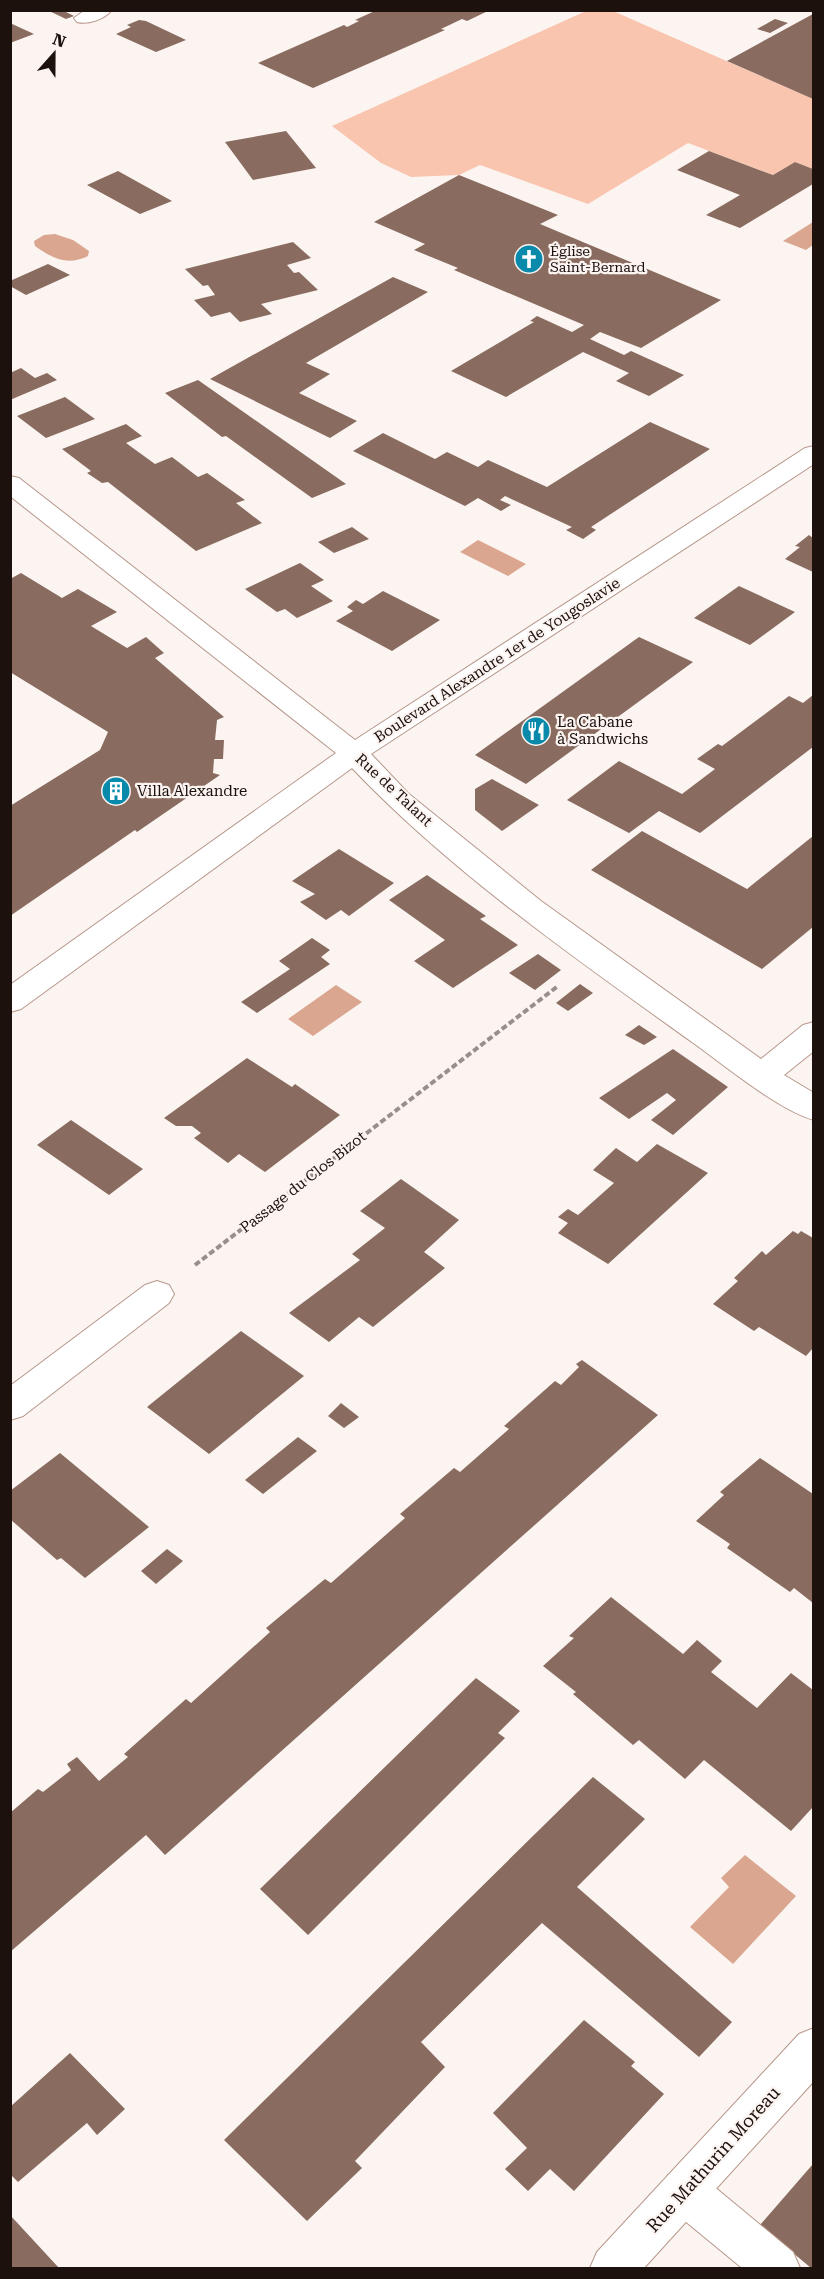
<svg xmlns="http://www.w3.org/2000/svg" width="824" height="2279" font-family="'Roboto Serif',serif">
<style>
.green{fill:#fac5af}
.water{fill:#dba690}
.building{fill:#896b5f}
.lines{fill:none;stroke-linecap:round;stroke-linejoin:round}
.service-casing{stroke:#b7978a;stroke-width:2}
.minor-casing{stroke:#b7978a;stroke-width:2}
.path{stroke:#988f8b;stroke-width:4;stroke-dasharray:6 3;stroke-linecap:butt}
.service{fill:#fff;fill-rule:evenodd}
.minor{fill:#fff;fill-rule:evenodd}
.labels{text-anchor:middle;dominant-baseline:central;stroke-width:4.5;stroke-linejoin:round;paint-order:stroke}
.far-poi-label{font-size:14px;fill:#1c110c;stroke:#fbf4f1;text-anchor:start}
.street-label{font-size:15px;fill:#1c110c;stroke:#fbf4f1}
.poi-label{font-size:15px;fill:#1c110c;stroke:#fbf4f1;text-anchor:start}
.near-street-label{font-size:18px;fill:#1c110c;stroke:#fbf4f1}
</style>
<rect width="100%" height="100%" fill="#fbf4f1"/>
<path class="green" d="M586,11h27l200,88v70l-18,-7 -22,13 -85,-32 -100,61 -108,-39 -21,10 -48,2 -30,-14 -49,-37z"/>
<path class="water" d="M813,222v23l-7,5 -23,-9z
M55,234l18,6 16,11 -1,5c-20,10 -35,3 -53,-10l-1,-5 10,-6z
M478,540l48,24 -18,12 -48,-24z
M336,985l26,17 -49,34 -25,-17z
M745,1855l51,41 -63,68 -43,-37 39,-40 -8,-9z"/>
<path class="building" d="M47,10h15l12,6 -8,3z
M377,10h113l-23,11 -5,-2 -21,10 4,1 -132,58 -55,-25 86,-38 3,2 12,-6 -4,-1z
M813,14v85l-86,-38z
M775,19l13,4 -18,10 -13,-4z
M139,20l7,1 40,19 -30,12 -40,-18 15,-7 -4,-2z
M10,23l24,11 -24,9z
M286,131l30,37 -63,12 -28,-38z
M709,151l64,24 22,-13 18,7v15l-73,44 -34,-13 34,-20 -63,-25z
M118,171l54,30 -32,13 -53,-29z
M459,175l99,40 -18,9 181,76 -80,48 -41,-16 -10,7 34,16 7,-4 53,24 -35,21 -33,-15 13,-8 -46,-21 -77,45 -55,-26 83,-49 -4,-1 7,-5 35,16 12,-7 -130,-55 4,-2 -44,-18 11,-6 -51,-22z
M293,242l18,16 -24,7 7,8 5,-1 19,18 -57,14 11,10 -32,8 -10,-10 -19,5 -17,-17 21,-5 -7,-10 -5,1 -18,-17z
M48,264l22,11 -44,20 -16,-9v-5z
M393,277l35,15 -122,71 24,11 -31,19 58,28 -27,17 -120,-59z
M21,368l14,10 12,-5 10,7 -47,20v-27z
M198,380l148,104 -34,14 -86,-62 -4,1 -57,-44z
M65,397l30,22 -49,19 -29,-22z
M650,422l60,27 -119,78 5,3 -13,9 -17,-9 6,-3 -67,-31 -5,4 11,5 -10,6 -23,-13 -13,8 -112,-55 30,-18 52,26 12,-7 31,15 10,-7 59,27z
M126,424l16,12 -16,7 29,21 17,-7 26,20 9,-4 38,27 -9,3 26,20 -66,28 -88,-69 -6,1 -15,-10 4,-2 -29,-22z
M352,527l17,12 -35,14 -16,-11z
M809,535l4,3v34l-28,-13 15,-12 -5,-1z
M300,563l24,17 -13,6 22,15 -36,17 -12,-9 -8,3 -32,-23z
M21,573l41,25 16,-9 39,23 -26,14 36,22 19,-11 18,16 -9,5 69,59 -7,3 -2,20h9l-1,19h-9l-1,14 7,2 -83,57 -2,-2 -125,86v-110l90,-56 8,-18 -98,-60v-93z
M739,586l56,26 -45,33 -56,-27z
M383,591l57,29 -48,31 -56,-30 17,-10 -6,-4 9,-7 7,4z
M639,637l54,25 -167,122 -51,-29z
M813,695v52l-113,86 -41,-22 -30,22 -62,-33 52,-39 63,33 33,-25 -18,-10 21,-15 4,2 67,-50 14,7z
M492,779l47,26 -37,26 -27,-21v-21z
M642,831l105,58 66,-53v91l-51,42 -171,-99z
M339,849l55,34 -45,33 -8,-6 -15,10 -26,-18 15,-8 -23,-13z
M427,875l59,41 -6,3 38,26 -65,43 -39,-27 31,-21 -56,-40z
M312,938l18,12 -9,7 9,7 -73,49 -16,-11 49,-33 -11,-8z
M538,954l23,16 -26,20 -26,-17z
M580,984l13,9 -25,18 -12,-8z
M639,1025l18,12 -13,8 -19,-10z
M673,1049l55,38 -55,48 -22,-15 25,-20 -9,-7 -38,26 -30,-21z
M247,1058l45,29 3,-3 45,31 -75,57 -26,-18 -11,9 -34,-25 7,-5 -9,-7h-16l-12,-8z
M71,1120l72,49 -34,26 -72,-50z
M657,1144l51,29 -100,91 -50,-31 10,-10 -10,-6 10,-8 10,6 36,-32 -21,-13 23,-22 21,14z
M401,1179l58,41 -35,32 21,16 -72,59 -14,-10 -30,25 -40,-29 71,-53 -8,-6 33,-26 -25,-17z
M793,1231l5,3 3,-3 12,7v110l-7,8 -47,-29 -5,4 -41,-27 25,-23 -4,-3 28,-27 4,4z
M241,1331l63,45 -95,78 -62,-47z
M582,1360l76,55 -493,440 -19,-20 -136,117v-139l28,-24 5,3 28,-22 -4,-6 10,-7 22,24 29,-24 -4,-3 62,-55 5,4 79,-71 -4,-4 59,-49 6,4 74,-65 -5,-4 54,-46 6,4 49,-43 -5,-3 51,-45 6,4 18,-18 -3,-3z
M341,1403l18,14 -15,11 -16,-12z
M298,1437l19,14 -54,43 -18,-14z
M60,1453l89,74 -64,51 -24,-20 -4,2 -47,-41v-28z
M760,1458l53,36v109l-19,-15 -4,4 -63,-44 3,-4 -34,-23 28,-26 -4,-3z
M167,1549l16,12 -27,23 -15,-13z
M611,1597l72,57 14,-14 25,21 -11,11 46,36 34,-35 22,17v117l-22,24 -87,-71 -19,19 -46,-39 -6,5 -60,-51 3,-2 -33,-26 31,-28 -5,-2z
M476,1678l44,33 -22,22 7,5 -197,197 -48,-46z
M593,1777l52,42 -68,68 155,135 -33,35 -157,-134 -121,119 24,25 -90,94 7,7 -55,53 -83,-81z
M584,2020l51,42 -4,4 33,28 -90,97 -24,-22 -22,22 -23,-22 22,-21 -34,-35z
M70,2053l55,56 -28,26 -10,-12 -69,59 -8,-8v-67z
M813,2164v104h-2l-51,-43z
M10,2215l49,53h-49z"/>
<g class="lines">
<g class="service-casing">
<path id="service" d="M684,2168l16,7 93,77 7,16h-58l-74,-61 -7,-16 7,-16z"/>
</g>
<g class="minor-casing">
<path id="minor" d="M85,10h27c-7,9 -24,15 -35,12l-3,-4z
M814,446v18l-443,290 38,40 132,107 220,158 42,-34 11,-3v29l-30,24 30,18v27c-36,-10 -91,-56 -122,-78 -116,-83 -242,-171 -340,-274l-331,241 -11,3v-27l326,-232 -326,-257v-20l9,2 336,262 450,-292z
M157,1281l12,4 5,9 -5,9 -146,113 -13,4v-34l135,-101z
M814,2028v53l-170,187h-54l7,-16 202,-218z"/>
</g>
<path class="path" d="M195,1265l363,-279"/>
<use href="#service" class="service"/>
<use href="#minor" class="minor"/>
</g>
<defs>
<g id="church-disc" transform="scale(1.5)"><circle r="9.5" fill="#0a8aab" stroke="#fbf4f1"/><path d="M-1.2-6h2.4v3.5h3.3v2.4h-3.3V6h-2.4V-.1h-3.3v-2.4h3.3Z" fill="#fff"/></g>
<g id="restaurant-disc" transform="scale(1.5)"><circle r="9.5" fill="#0a8aab" stroke="#fbf4f1"/><path d="M-5-6h1v4h1v-4h1v4h1v-4h1v5L-1.5 .5V6h-2V.5L-5-1ZM5-6V6H3V1.5H1.5Q1.5-4 5-6Z" fill="#fff"/></g>
<g id="building-disc" transform="scale(1.5)"><circle r="9.5" fill="#0a8aab" stroke="#fbf4f1"/><path d="M-4-6H4V6H1V3H-1V6H-4ZM-2.5-4.3h1.7v1.8h-1.7ZM.8-4.3h1.7v1.8H.8ZM-2.5-1h1.7V.8h-1.7ZM.8-1h1.7V.8H.8Z" fill="#fff"/></g>
</defs>
<g fill-rule="evenodd">
<use href="#church-disc" x="529" y="259"/>
<use href="#restaurant-disc" x="536" y="731"/>
<use href="#building-disc" x="116" y="791"/>
</g>
<g class="labels">
<g class="far-poi-label">
<text x="550" y="251">Église<tspan x="550" dy="16">Saint-Bernard</tspan></text>
</g>
<g class="street-label">
<text transform="translate(497 660) rotate(-33)">Boulevard Alexandre 1er de Yougoslavie</text>
<text transform="translate(394 790) rotate(43)">Rue de Talant</text>
<text transform="translate(303 1182) rotate(-38)">Passage du Clos Bizot</text>
</g>
<g class="poi-label">
<text x="557" y="722">La Cabane<tspan x="557" dy="17">à Sandwichs</tspan></text>
<text x="137" y="791">Villa Alexandre</text>
</g>
<g class="near-street-label">
<text transform="translate(713 2159) rotate(-48)">Rue Mathurin Moreau</text>
</g>
</g>
<rect width="824" height="2279" fill="none" stroke="#1c110c" stroke-width="24"/>
<g transform="translate(54 54) rotate(21)" stroke="#fbf4f1" stroke-width="4.5" paint-order="stroke">
<path d="M0-4.5L10 22L0 15L-10 22Z" fill="#1c110c"/>
<text y="-9" font-size="16" font-weight="bold" text-anchor="middle" fill="#1c110c">N</text>
</g>
</svg>
